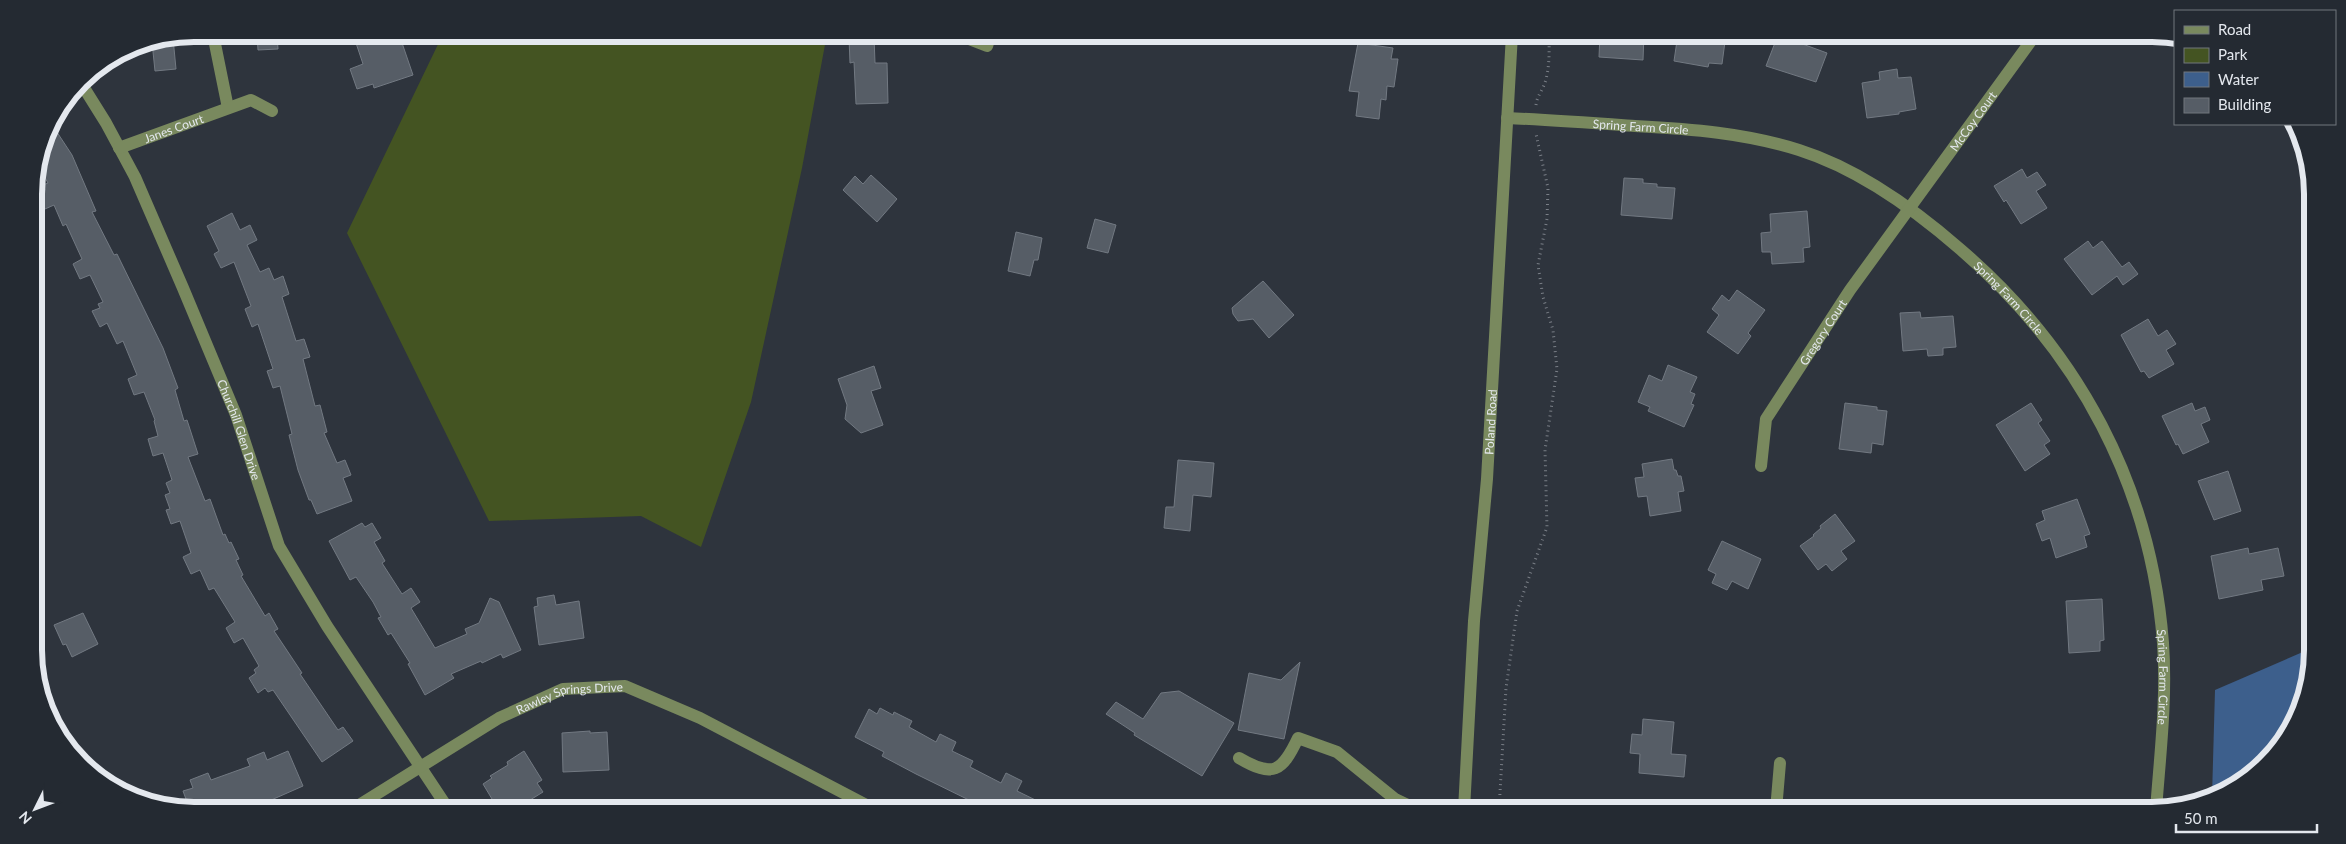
<svg xmlns="http://www.w3.org/2000/svg" width="2346" height="844" font-family="Lato,sans-serif">
<style>
.green{fill:#445422}
.water{fill:#3d5f8c}
.building{fill:#565d66;stroke:#727982}
.lines{fill:none;stroke-linecap:round;stroke-linejoin:round}
.path{stroke:#7a7f87;stroke-width:3;stroke-dasharray:1 4;stroke-linecap:butt}
.minor{stroke:#79895e;stroke-width:12}
.labels{text-anchor:middle;dominant-baseline:central;stroke-width:4.5;stroke-linejoin:round;paint-order:stroke}
.street-label{font-size:12px;fill:#e4e8ee;stroke:#242a32}
.rim{fill:none;stroke:#e4e8ee;stroke-width:6}
</style>
<rect width="100%" height="100%" fill="#2e343d"/>
<path class="green" d="M443,34h384l-25,134 -51,234 -50,145 -60,-31 -152,5 -142,-288z"/>
<path class="water" d="M2312,648l-8,53 -19,38 -35,38 -38,20 3,-107z"/>
<path class="building" d="M257,34h20l1,15 -20,1z
M353,34h37l2,5 8,-2 13,38 -39,13 -1,-4 -16,5 -7,-20 13,-5z
M1600,34h44l-1,26 -44,-3z
M1678,34h48l-4,30 -13,-1 -1,4 -34,-6z
M1778,35l49,18 -11,29 -50,-16z
M874,37l1,26h12l1,40 -32,1 -2,-42 -4,1 -1,-25z
M173,38l3,31 -21,2 -3,-29z
M1358,43l35,5 -2,11h7l-4,28 -7,-1 -1,14 -5,-1 -2,20 -23,-3 3,-24 -10,-1z
M1897,69l1,9 13,-1 5,32 -17,3v2l-32,4 -5,-35 18,-3 -1,-8z
M51,123l21,32 24,56 -4,1 22,43 3,-1 46,94 15,40 -3,2 9,31 3,-1 11,34 -10,3 17,44 5,-2 13,36 2,-1 4,9 2,-1 8,17 -3,1 7,15 -2,1 24,40 4,-3 9,16 -4,2 28,42 -2,1 38,56 5,-3 10,14 -31,21 -49,-72 -5,2 -3,-4 -7,5 -9,-15 7,-5 -2,-3 5,-4 -16,-28 -9,5 -8,-15 9,-6 -21,-34 -5,2 -9,-20 -9,4 -8,-17 8,-4 -11,-32 -9,3 -5,-14 4,-1 -5,-14 5,-2 -4,-10 6,-3 -9,-27 -10,3 -5,-17 10,-3 -4,-15 1,-1 -11,-28 -10,3 -6,-16 9,-4 -14,-34 -6,3 -10,-21 -7,4 -8,-16 8,-3 -2,-4 5,-2 -13,-27 -10,4 -7,-15 9,-5 -16,-35 -3,2 -9,-21 -9,4 -8,-16 8,-3 -2,-5 5,-2 -9,-16z
M2022,169l5,9 10,-6 9,13 -10,6 11,17 -26,16 -15,-24 -2,2 -10,-16z
M871,175l26,24 -20,23 -34,-32 12,-14 8,8z
M1624,178l19,1v4l14,1v3l18,1 -3,31 -51,-4z
M1807,211l3,36 -7,1 1,14 -32,2 -1,-12h-9l-1,-19 10,-1 -1,-18z
M232,213l8,17 10,-5 7,15 -10,5 13,27 9,-4 5,12 9,-4 6,18 -7,3 14,44 8,-2 6,18 -7,2 12,47 5,-1 7,27 -3,1 13,30 8,-3 6,15 -8,3 9,23 -35,13 -6,-14h-2l-11,-30 -9,-35 3,-1 -12,-48 -7,2 -6,-17 6,-2 -15,-45 -6,3 -7,-18 6,-3 -17,-44 -13,6 -7,-14 5,-3 -12,-25z
M1095,219l21,6 -8,28 -21,-5z
M1016,232l26,6 -4,22h-4l-4,16 -22,-5z
M2088,241l5,7 9,-7 20,26 7,-5 9,12 -15,11 -6,-9 -25,19 -28,-36z
M1263,281l31,34 -25,23 -16,-19 -15,2 -5,-7 -1,-6z
M1737,290l28,20 -17,23 3,3 -13,18 -31,-22 12,-17 -7,-6 10,-14 7,6z
M1920,312l1,6 32,-2 3,31 -13,1v7l-15,1 -1,-7 -24,2 -3,-38z
M2148,319l10,17 9,-6 9,14 -10,6 8,14 -25,14 -5,-7 -3,1 -20,-37z
M1668,365l29,12 -7,15 5,2 -4,10 3,1 -10,22 -36,-16 2,-4 -12,-5 11,-27 13,6z
M874,366l7,22 -10,3 12,34 -22,8 -16,-14 2,-14 -9,-26z
M1845,403l32,4v3l10,1 -4,34 -11,-2 -1,10 -32,-4z
M2031,403l11,17 -4,3 12,18 -6,4 6,9 -25,17 -29,-46z
M2192,403l3,8 10,-4 5,13 -9,4 8,18 -26,12 -5,-10 -2,1 -14,-29z
M1672,459l2,11h2l2,6h3l3,15 -6,1 3,19 -31,5 -3,-20 -9,1 -3,-19 9,-1 -2,-13z
M1178,460l36,3 -3,34 -18,-2 -3,36 -26,-3 2,-21h8z
M2228,471l13,40 -27,9 -16,-39z
M2077,499l13,35 -6,2 3,11 -31,11 -6,-20 -8,3 -6,-17 9,-4 -3,-9z
M1835,514l20,27 -14,10 6,8 -15,12 -6,-7 -8,6 -18,-24 14,-10 -1,-1 8,-7 -1,-2z
M362,523l3,4 7,-4 9,15 -7,4 11,19 -3,2 20,31 9,-6 9,14 -9,6 24,40 32,-14 -2,-5 14,-6 11,-25 9,4 22,48 -18,8 -2,-4 -19,9 -1,-2 -30,13 3,4 -29,17 -17,-31 2,-1 -19,-30 -3,2 -10,-17 3,-1 -8,-15 -17,-25 -6,3 -21,-39z
M1722,541l39,18 -13,30 -16,-8 -5,9 -15,-7 4,-9 -8,-4z
M2248,548l1,6 29,-6 6,28 -23,4 2,10 -44,9 -8,-43z
M554,595l2,10 23,-4 5,37 -45,7 -5,-38 4,-1 -1,-8z
M2102,599l2,41 -4,1v10l-31,2 -3,-52z
M83,613l15,31 -26,13 -6,-13 -3,1 -9,-20z
M1300,662l-16,77 -46,-9 11,-57 32,7z
M1179,691l55,32 -32,53 -68,-41 1,-2 -29,-19 10,-12 27,17 18,-26z
M880,708l13,7 1,-3 18,9 -3,6 27,15 4,-8 16,8 -4,9 21,10 -3,6 31,16 5,-10 16,8 -5,10 39,19h-88l5,-8 -57,-28 -34,-18 2,-4 -29,-15 14,-28 8,5z
M1643,719l31,3 -3,32 15,1 -2,22 -45,-4 1,-19 -10,-1 2,-19 10,1z
M590,731v2l17,-1 2,38 -46,2 -1,-39z
M288,751l15,35 -34,15 -8,2 -1,-2 -24,9h-46l-7,-19 10,-3 -3,-8 18,-7 3,7 39,-14 -3,-7 17,-7 3,8z
M524,751l18,29 -5,3 6,9 -29,18 -2,-10 -14,9 -15,-25 9,-6 -2,-2 18,-11 -1,-3z"/>
<g class="lines">
<path class="path" d="M1536,105c1,-10 8,-16 10,-26 4,-15 3,-30 3,-45
M1499,810l7,-122 11,-77 30,-84 -2,-77 12,-81 -4,-39 -10,-33 -5,-32 9,-46 1,-31 -12,-54"/>
<g class="minor">
<path d="M213,34l15,74"/>
<path d="M956,34l31,12 4,-12"/>
<path id="s1" d="M81,83l25,40 29,54 48,111 53,127 43,131 48,80 122,184"/>
<path id="s2" d="M1507,118c43,2 85,5 128,8 56,3 110,7 164,24 60,19 114,58 161,99 119,102 191,237 203,394 4,56 -3,112 -7,167"/>
<path id="s3" d="M119,148l132,-48 21,11"/>
<path id="s4" d="M1761,466l5,-47 84,-129 186,-256"/>
<path d="M1239,758c34,20 43,14 59,-20l39,14 58,47 23,11"/>
<path id="s5" d="M351,810l148,-92 64,-29 62,-3 75,32 176,92"/>
<path id="s6" d="M1464,810l10,-189 13,-142 25,-445"/>
<path d="M1776,810l4,-47"/>
</g>
</g>
<g class="labels">
<g class="street-label">
<text stroke="none"><textPath href="#s4" startOffset="410">McCoy Court</textPath></text>
<text stroke="none"><textPath href="#s2" startOffset="134">Spring Farm Circle</textPath></text>
<text stroke="none"><textPath href="#s3" startOffset="58">Janes Court</textPath></text>
<text stroke="none"><textPath href="#s2" startOffset="554">Spring Farm Circle</textPath></text>
<text stroke="none"><textPath href="#s4" startOffset="151">Gregory Court</textPath></text>
<text stroke="none"><textPath href="#s6" startOffset="389">Poland Road</textPath></text>
<text stroke="none"><textPath href="#s1" startOffset="382">Churchill Glen Drive</textPath></text>
<text stroke="none"><textPath href="#s2" startOffset="974">Spring Farm Circle</textPath></text>
<text stroke="none"><textPath href="#s5" startOffset="249">Rawley Springs Drive</textPath></text>
</g>
</g>
<path d="M0 0H2346V844H0ZM194 42H2152A152 152 0 0 1 2304 194V650A152 152 0 0 1 2152 802H194A152 152 0 0 1 42 650V194A152 152 0 0 1 194 42Z" fill="#242a32" fill-rule="evenodd"/>
<path class="rim" d="M194 42H2152A152 152 0 0 1 2304 194V650A152 152 0 0 1 2152 802H194A152 152 0 0 1 42 650V194A152 152 0 0 1 194 42Z"/>
<rect x="2174" y="10" width="162" height="115" fill="#242a32" stroke="#71767d"/>
<rect x="2184" y="26" width="25" height="8" fill="#79895e" stroke="#71767d"/>
<text x="2218" y="35" font-size="15" fill="#e4e8ee">Road</text>
<rect x="2184" y="48" width="25" height="15" fill="#445422" stroke="#71767d"/>
<text x="2218" y="60" font-size="15" fill="#e4e8ee">Park</text>
<rect x="2184" y="72" width="25" height="15" fill="#3d5f8c" stroke="#71767d"/>
<text x="2218" y="85" font-size="15" fill="#e4e8ee">Water</text>
<rect x="2184" y="98" width="25" height="15" fill="#565d66" stroke="#71767d"/>
<text x="2218" y="110" font-size="15" fill="#e4e8ee">Building</text>
<g transform="translate(35 809) rotate(228)" stroke="#242a32" stroke-width="4" paint-order="stroke">
<path d="M0-4L9 19L0 12L-9 19Z" fill="#e4e8ee"/>
<text y="-8" font-size="14" font-weight="bold" text-anchor="middle" fill="#e4e8ee">N</text>
</g>
<path d="M2176 824v8h141v-8" fill="none" stroke="#e4e8ee" stroke-width="2.5"/>
<text x="2184" y="824" font-size="15" fill="#e4e8ee" stroke="#242a32" stroke-width="4" paint-order="stroke">50 m</text>
</svg>
